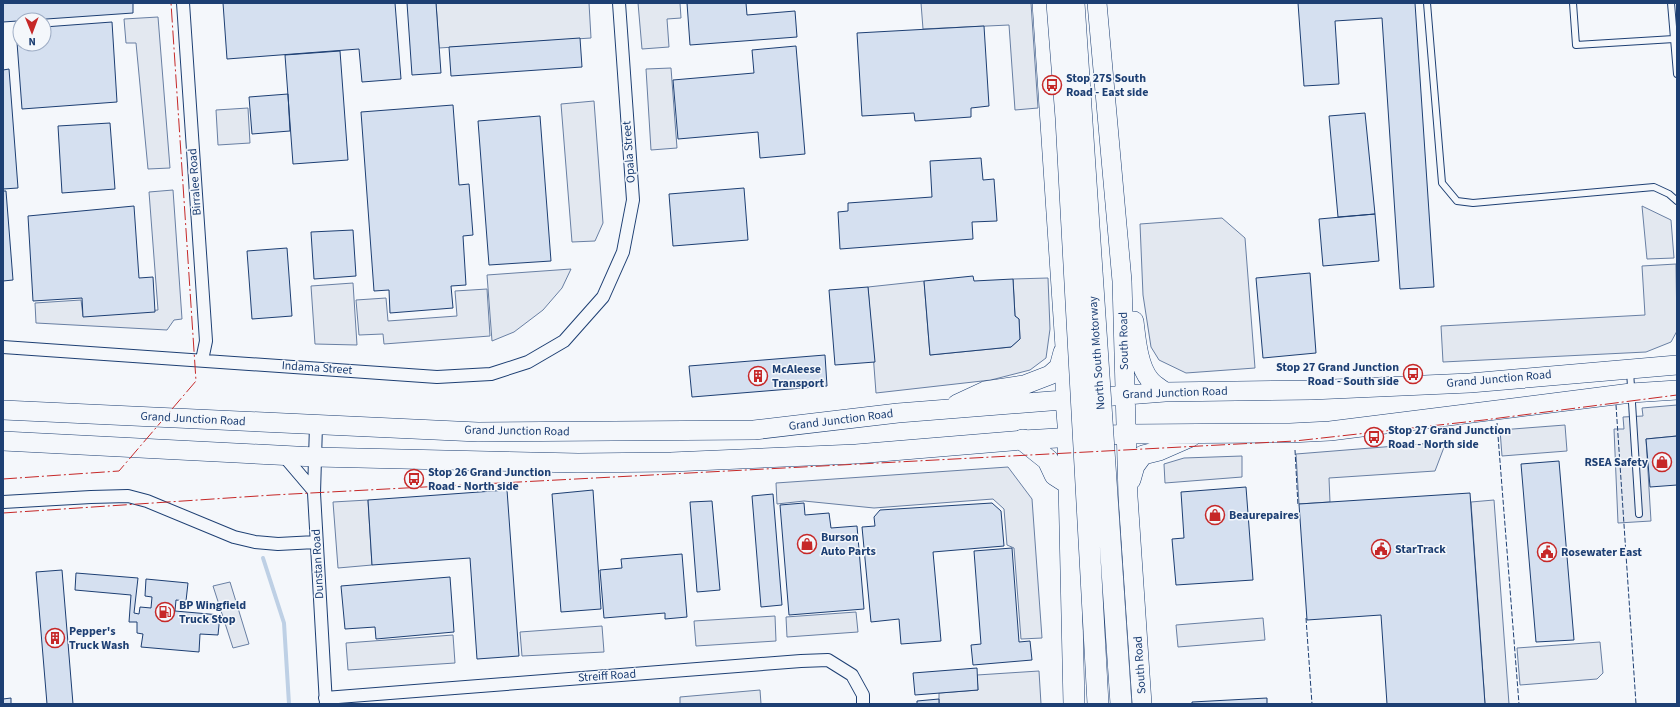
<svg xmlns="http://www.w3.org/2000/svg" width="1680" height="707" font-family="'Source Sans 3',sans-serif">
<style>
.parking{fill:#e3e8f0;stroke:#687fa3}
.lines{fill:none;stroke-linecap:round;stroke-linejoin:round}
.stream{stroke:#bed0e5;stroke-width:4}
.building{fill:#d5e0f0;stroke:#1d3f73}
.service-casing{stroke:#1d3f73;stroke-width:8}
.minor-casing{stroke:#1d3f73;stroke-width:14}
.trunk-casing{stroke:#1d3f73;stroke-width:20}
.motorway-casing{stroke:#1d3f73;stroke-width:22}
.service{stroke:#f4f7fb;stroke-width:6}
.minor{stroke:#f4f7fb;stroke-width:12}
.trunk{stroke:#f4f7fb;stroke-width:19}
.motorway{stroke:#f4f7fb;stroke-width:21}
.motorway-bridge-casing{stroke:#1d3f73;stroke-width:22;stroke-linecap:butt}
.motorway-bridge{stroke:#f4f7fb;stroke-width:21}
.fence{stroke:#1d3f73;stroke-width:1;stroke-dasharray:5 2;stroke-linecap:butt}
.power{stroke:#c62828;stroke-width:1;stroke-dasharray:14 3 2 3;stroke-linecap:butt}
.labels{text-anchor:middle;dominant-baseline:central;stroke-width:3;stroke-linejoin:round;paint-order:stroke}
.poi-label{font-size:12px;font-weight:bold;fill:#1d3f73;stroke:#f4f7fb;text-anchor:start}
.street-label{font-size:12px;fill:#1d3f73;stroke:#f4f7fb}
</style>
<rect width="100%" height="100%" fill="#f4f7fb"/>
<path class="parking" d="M436,3h153l2,35 -152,10z
M638,3h42l1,15 -14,1 2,28 -27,2z
M921,3h110l7,105 -23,2 -6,-85 -86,4z
M158,17l12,151 -22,1 -12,-126h-10l-2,-24z
M671,68l6,80 -26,2 -5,-81z
M594,101l9,122 -8,18 -23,1 -11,-138z
M248,108l2,35 -32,2 -2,-35z
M173,190l9,129 -8,1 -7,10 -131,-7 -1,-20 46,-3 2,16 75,-6 -9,-118z
M1642,206l29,14 3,38 -27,1z
M1222,218l23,20 10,130 -69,5 -27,-13 -8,-13 -8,-52 -3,-71z
M1676,264l1,67 -6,11 -25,10 -203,10 -2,-36 204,-11 -3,-49z
M571,269l-9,19 -19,22 -29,22 -22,9 -5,-66z
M1048,278l2,51 -4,29 -16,12 -39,10 -115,13 -8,-106 56,-6 6,74 81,-8 9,-8 -1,-20 -4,-3 -2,-37z
M353,283l4,62 -42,-1 -4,-58z
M487,289l3,47 -106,8 -1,-10 -24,1 -3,-35 30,-2 2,23 69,-5 -2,-25z
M1677,405v31l-31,3 5,82 -33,2 -4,-94h10l-1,-12 20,-1 -1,-8z
M1565,425l2,26 -65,5 -2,-26z
M1446,442l-11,29 -106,7 1,24 -31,2 -3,-50z
M1242,456v21l-77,6 -1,-19 20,-6z
M1008,467l24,32 10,139 -21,1 -7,-91 -7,-3 -3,-36 -11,-10 -119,9 -70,-7 -27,3 -1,-21z
M368,500l4,65 -34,3 -5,-66z
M1494,500l15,204h-24l-14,-202z
M230,582l19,62 -16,4 -20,-62z
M856,612l2,20 -71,5 -1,-20z
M775,616l1,25 -80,5 -2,-25z
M1263,618l2,22 -87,7 -2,-22z
M602,626l2,26 -82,4 -2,-24z
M453,635l2,28 -107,7 -2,-27z
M1600,642l3,31 -6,6 -77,6 -3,-37z
M1039,671l2,33h-102v-11l39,-3 -1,-15z
M760,690l1,14h-81v-7z"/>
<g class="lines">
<path class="stream" d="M263,558l21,65 5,81"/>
</g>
<path class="building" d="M3,3h130v10l-130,9z
M223,3h172l6,76 -39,3 -3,-33 -132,10z
M407,3h29l5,70 -29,2z
M687,3h59l1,12 48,-4 2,26 -107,8z
M1298,3h117l19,284 -34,2 -18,-271 -47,3 4,63 -35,2z
M112,22l5,80 -95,7 -6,-80 4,-1v16h24v-17z
M984,26l5,80 -18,2v9l-56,4 -1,-8 -52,3 -5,-83z
M580,38l2,29 -131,9 -2,-29z
M796,46l9,108 -45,4 -2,-26 -80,7 -5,-59 81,-7 -2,-23z
M340,51l8,109 -55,4 -8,-109z
M9,69l9,119 -15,1v-119z
M288,94l2,37 -38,3 -3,-37z
M453,105l6,80 10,-1 4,51 -10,1 3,49 -15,1 2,22 -63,5 -1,-23 -15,1 -13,-179z
M1365,113l10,101 -37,3 -9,-101z
M540,116l11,145 -62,4 -11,-144z
M110,123l5,66 -53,4 -4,-67z
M981,158l2,22 11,-1 3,42 -25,1 1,17 -133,10 -2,-37 10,-1v-8l84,-6 -2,-36z
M744,188l4,52 -75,6 -4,-52z
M3,191h3l7,89 -10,1z
M134,206l5,72 14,-1 2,35 -72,5 -1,-19 -49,3 -5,-85z
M1375,214l4,47 -56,5 -4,-47z
M353,230l3,46 -42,3 -3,-47z
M287,248l5,68 -40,3 -5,-68z
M1310,273l6,80 -53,5 -7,-80z
M973,276l1,5 39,-2 2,37 4,3 1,20 -9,8 -81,8 -6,-74z
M868,287l7,75 -40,3 -6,-75z
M825,355l2,31 -135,11 -3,-31z
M1677,436v49l-27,2 -4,-48z
M1559,461l15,179 -38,2 -15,-178z
M1246,487l7,93 -77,5 -4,-46 12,-1 -3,-46z
M507,490l12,166 -42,3 -7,-101 -98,7 -4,-65z
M593,490l8,119 -40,3 -9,-118z
M1470,493l15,211h-98l-6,-89 -74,5 -8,-116z
M773,494l9,111 -21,2 -9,-111z
M712,501l8,89 -23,2 -7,-90z
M804,503l1,12 24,-2 2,15 26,-2 7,83 -75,6 -9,-110z
M992,503l9,8 3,35 -71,6 8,89 -40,3 -2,-25 -28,3 -9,-95 13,-1 -1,-9 6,-7z
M1012,548l7,94 11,-1 2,19 -59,5 -2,-20 10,-1 -7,-93z
M682,554l5,63 -22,2v-6l-61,5 -4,-48 22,-2 -1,-9z
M62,570l11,134h-26l-11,-132z
M76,573l62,5 -4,35 5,1 1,-7 11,1 1,-11 -7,-1 1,-17 42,4 -2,18 -10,-1 -1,11 45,4 -2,20 -18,-1 -1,18 -58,-5 2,-13 -6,-1v-11h-8l2,-27 -56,-5z
M450,577l4,55 -78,7 -1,-12 -30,2 -4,-43z
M977,668l1,22 -63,5 -2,-22z
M11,698v6h-8v-5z
M1267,698v6h-75v-2z
M939,699v5h-22v-3z"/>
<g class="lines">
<g class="service-casing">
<path id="service" d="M1427,3l15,180 15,18 16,2 181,-16 15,7 8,7
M1573,3l3,42 98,-6
M1671,3l6,71
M1630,371l9,143"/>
</g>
<g class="minor-casing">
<path id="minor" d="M183,3l23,338 -4,19
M3,347l434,30 54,-3 37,-12 36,-21 39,-44 20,-45 10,-52 -14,-197
M316,425l-2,68 12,211
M284,456l29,34
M3,502l88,-5 37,-1 19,5 87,36 21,5 23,2 38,-2
M325,698l476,-37 27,-1 24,15 11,20v9"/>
</g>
<g class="trunk-casing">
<path id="trunk" d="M1042,3l23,344v52l3,38
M1097,3l25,278 6,216 14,207
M1134,321c2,17 4,45 16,59 4,5 10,8 15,12
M957,404l28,-13 39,-6 26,-10 9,-8 4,-15
M3,410l475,22 276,-2 144,-17 228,-18 39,-3 146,-2 159,-7 207,-18
M3,441l312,16 263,6 93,-1 185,-8 167,-14 104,-6 163,-1 40,-2 301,-38 46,-3
M1131,480l4,-14 8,-11 16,-4 32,-14"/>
</g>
<g class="motorway-casing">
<path id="motorway" d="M1068,437l6,267
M1023,440l25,20 7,15 14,9"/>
</g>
<use href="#service" class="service"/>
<use href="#minor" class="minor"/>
<use href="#trunk" class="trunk"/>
<use href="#motorway" class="motorway"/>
<g class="motorway-bridge-casing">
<path id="motorway-bridge" d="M1057,3l9,115 32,586
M1074,3l47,701"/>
</g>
<use href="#motorway-bridge" class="motorway-bridge"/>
<path class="fence" d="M1616,405l20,299
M1497,423l22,281
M1295,450l3,56
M1306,618l6,86"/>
<path class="power" d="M3,479l116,-8 77,-90 -25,-378
M3,513l270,-18 1022,-54 189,-21 193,-25"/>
</g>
<defs>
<g id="bus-ring" transform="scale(1)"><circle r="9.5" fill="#f4f7fb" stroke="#c62828" stroke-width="1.5"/><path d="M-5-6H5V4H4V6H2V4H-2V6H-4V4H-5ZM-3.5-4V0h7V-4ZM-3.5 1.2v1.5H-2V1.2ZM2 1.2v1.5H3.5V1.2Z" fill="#c62828"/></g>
<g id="building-ring" transform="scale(1)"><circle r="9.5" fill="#f4f7fb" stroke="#c62828" stroke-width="1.5"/><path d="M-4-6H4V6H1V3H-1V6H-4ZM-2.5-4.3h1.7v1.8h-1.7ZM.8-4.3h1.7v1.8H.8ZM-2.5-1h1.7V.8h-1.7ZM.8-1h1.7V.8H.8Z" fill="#c62828"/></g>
<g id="shop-ring" transform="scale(1)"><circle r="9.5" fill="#f4f7fb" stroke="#c62828" stroke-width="1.5"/><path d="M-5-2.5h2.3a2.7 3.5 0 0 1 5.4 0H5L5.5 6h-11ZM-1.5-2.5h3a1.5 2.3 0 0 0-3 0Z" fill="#c62828"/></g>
<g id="civic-ring" transform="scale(1)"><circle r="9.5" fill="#f4f7fb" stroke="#c62828" stroke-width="1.5"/><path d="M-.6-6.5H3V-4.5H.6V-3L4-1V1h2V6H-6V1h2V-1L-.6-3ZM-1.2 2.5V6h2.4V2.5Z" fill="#c62828"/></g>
<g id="fuel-ring" transform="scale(1)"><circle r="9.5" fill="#f4f7fb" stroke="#c62828" stroke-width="1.5"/><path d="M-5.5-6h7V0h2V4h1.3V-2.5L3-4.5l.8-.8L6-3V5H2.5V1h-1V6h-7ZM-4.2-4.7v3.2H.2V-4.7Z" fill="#c62828"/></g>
</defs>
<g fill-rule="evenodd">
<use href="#bus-ring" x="1052" y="85"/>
<use href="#bus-ring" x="1413" y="374"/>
<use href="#building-ring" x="758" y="376"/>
<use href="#bus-ring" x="1374" y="437"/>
<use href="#shop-ring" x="1662" y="462"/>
<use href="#bus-ring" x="414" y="479"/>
<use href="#shop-ring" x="1215" y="515"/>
<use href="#shop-ring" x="807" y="544"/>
<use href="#civic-ring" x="1381" y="549"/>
<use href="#civic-ring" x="1547" y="552"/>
<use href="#fuel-ring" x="165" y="612"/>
<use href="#building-ring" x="55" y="638"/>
</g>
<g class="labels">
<g class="poi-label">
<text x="1066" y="78">Stop 27S South<tspan x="1066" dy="14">Road - East side</tspan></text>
<text x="1399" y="367" text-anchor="end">Stop 27 Grand Junction<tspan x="1399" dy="14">Road - South side</tspan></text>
<text x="772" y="369">McAleese<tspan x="772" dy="14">Transport</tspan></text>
<text x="1388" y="430">Stop 27 Grand Junction<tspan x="1388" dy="14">Road - North side</tspan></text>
<text x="1648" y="462" text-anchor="end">RSEA Safety</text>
<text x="428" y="472">Stop 26 Grand Junction<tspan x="428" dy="14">Road - North side</tspan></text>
<text x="1229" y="515">Beaurepaires</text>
<text x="821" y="537">Burson<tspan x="821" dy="14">Auto Parts</tspan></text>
<text x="1395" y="549">StarTrack</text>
<text x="1561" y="552">Rosewater East</text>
<text x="179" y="605">BP Wingfield<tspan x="179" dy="14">Truck Stop</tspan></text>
<text x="69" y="631">Pepper's<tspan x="69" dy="14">Truck Wash</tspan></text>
</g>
<g class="street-label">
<text transform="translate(629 152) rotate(-94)">Opala Street</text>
<text transform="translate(195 182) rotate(-94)">Birralee Road</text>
<text transform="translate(1124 341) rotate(-91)">South Road</text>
<text transform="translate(1097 353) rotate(-94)">North South Motorway</text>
<text transform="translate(317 368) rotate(4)">Indama Street</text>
<text transform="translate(1499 379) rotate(-5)">Grand Junction Road</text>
<text transform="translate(1175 393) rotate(-2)">Grand Junction Road</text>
<text transform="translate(193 419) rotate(3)">Grand Junction Road</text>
<text transform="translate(841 420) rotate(-7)">Grand Junction Road</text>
<text transform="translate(517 431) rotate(1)">Grand Junction Road</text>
<text transform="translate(318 564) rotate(-93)">Dunstan Road</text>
<text transform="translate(1140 665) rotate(-94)">South Road</text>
<text transform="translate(607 676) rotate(-4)">Streiff Road</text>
</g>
</g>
<rect width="1680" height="707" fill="none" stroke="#1d3f73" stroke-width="8"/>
<g transform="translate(32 32) rotate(179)"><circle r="19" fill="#f4f7fb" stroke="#9eadc5"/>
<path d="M0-3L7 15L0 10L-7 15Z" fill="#c62828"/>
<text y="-6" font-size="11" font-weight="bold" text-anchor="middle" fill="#1d3f73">N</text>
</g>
</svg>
